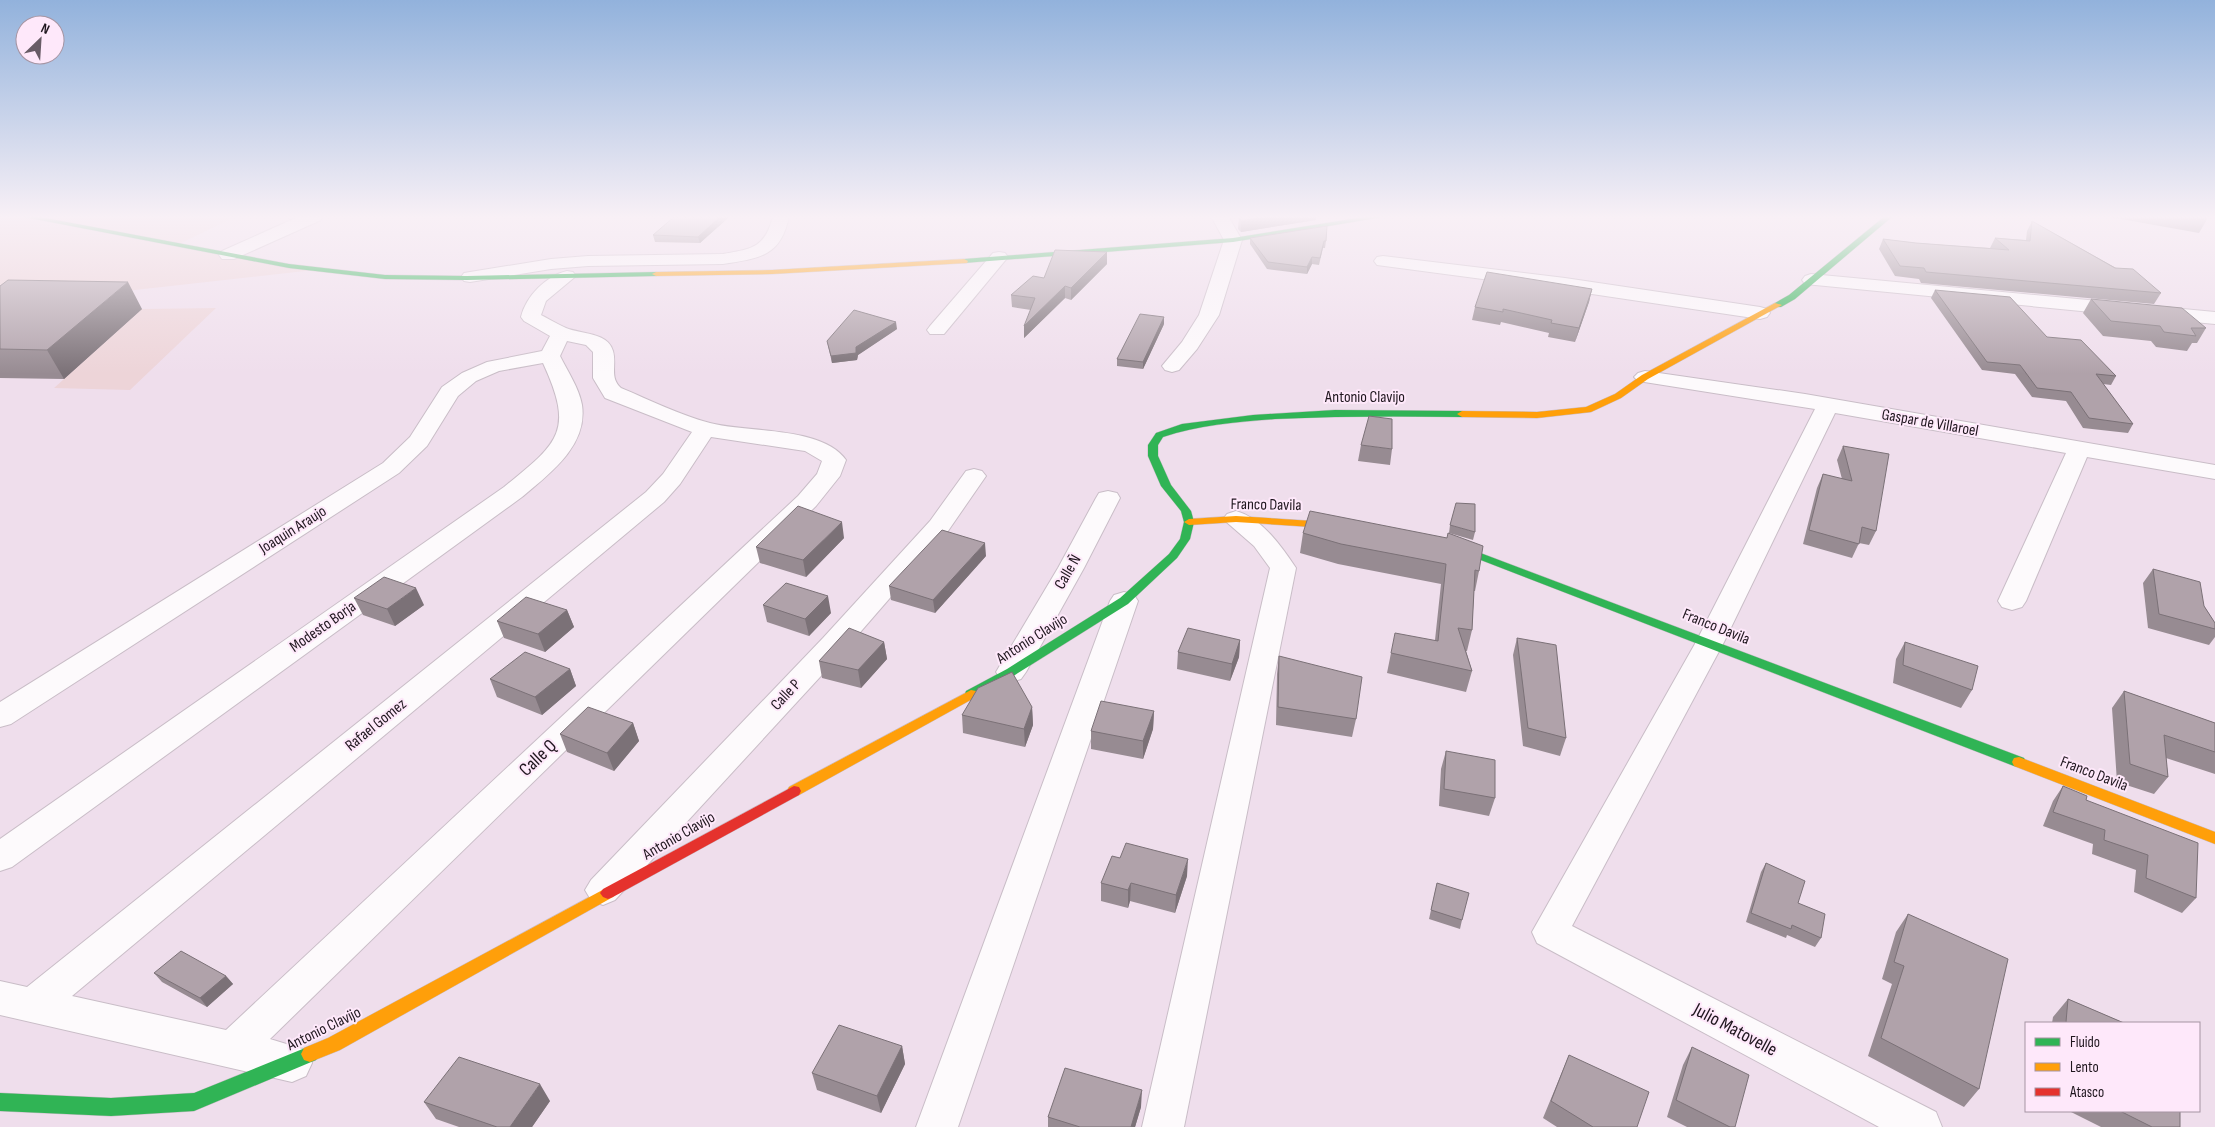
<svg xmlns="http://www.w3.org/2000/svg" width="2215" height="1127" font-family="'Sofia Sans Condensed',sans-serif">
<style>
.green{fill:#edd4d8}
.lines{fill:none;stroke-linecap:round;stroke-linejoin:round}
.street-casing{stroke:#c9bdc7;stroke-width:2}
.fast-casing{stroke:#c9bdc7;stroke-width:1}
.slow-casing{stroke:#c9bdc7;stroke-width:1}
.jam-casing{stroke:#c9bdc7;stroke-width:1}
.street{fill:#fdfafc;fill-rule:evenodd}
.fast{fill:#30b455;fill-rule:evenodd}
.slow{fill:#ff9f0a;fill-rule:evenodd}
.jam{fill:#e5322d;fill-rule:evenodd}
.wall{fill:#978b92}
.shaded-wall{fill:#7b7177}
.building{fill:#b0a2aa;stroke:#7b7177}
.labels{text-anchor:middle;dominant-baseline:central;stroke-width:4;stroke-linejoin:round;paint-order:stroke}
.street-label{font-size:16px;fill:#1f161e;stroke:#fee8fa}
.near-street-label{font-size:19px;fill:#1f161e;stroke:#fee8fa}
</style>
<rect width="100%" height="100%" fill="#efdeec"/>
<path class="green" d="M0,216h237l-58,28 135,26 -314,35z
M216,308l-86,82 -76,-2 88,-79z"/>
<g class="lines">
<g class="street-casing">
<path id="street" d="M300,216h23l-2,4 -87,39h-12l-3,-4 3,-4z
M773,216h16c-8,41 -30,42 -66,48l-135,2 -37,3 -81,13 -6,-1 -3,-4 3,-4 6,-1 81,-13 37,-3 135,-2c29,-5 42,-6 50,-38z
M1211,216h17l14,24 -23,75 -22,34 -18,21 -7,2 -7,-2 -3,-4 20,-24 17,-27 25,-75z
M999,252l6,1 3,4 -64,77h-14l-3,-4 3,-4 63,-73z
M1383,256l182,22 195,29 7,2 3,4 -3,4 -7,2 -195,-29 -188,-25 -3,-4 3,-4z
M567,271l6,1 3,4 -30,25 -5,14c8,4 16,9 25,13 14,6 42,4 47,23 4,14 -4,26 8,37 29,12 58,27 89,35 38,10 112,3 136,37l-6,16 -24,30 -546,533 36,11 6,13 -6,13 -14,6 -292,-67v-34l27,6 619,-495 17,-18 29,-42 -87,-34 -12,-20v-26l-7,-7 -19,-4 -7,15c8,16 19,32 22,49 6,41 -33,69 -60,92l-510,370 -12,4v-32l504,-352c54,-44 71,-55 39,-124l-44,8 -23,10 -18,15 -31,50 -28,27 -388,251 -11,3v-25l383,-239 27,-26 32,-50 20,-14 25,-11 55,-11 8,-15 -26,-15 -3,-4c5,-21 25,-41 46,-46zM711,437l94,14 17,10 -5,13 -19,22 -572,534 -154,-34 592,-494 16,-18z
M1811,274l404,38v12l-410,-40 -3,-4 3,-4z
M1645,371l160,23 410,71v14l-128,-22 -61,144 -4,6 -10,3 -10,-3 -4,-6 68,-148 -231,-40 -111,229 -152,284 364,186 6,15h-63l-342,-184 -5,-11 164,-290 119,-233 -177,-28 -4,-4 4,-4z
M974,469l8,2 4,5 -38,55 -105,121 -228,248 -12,5 -12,-5 -6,-10 6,-10 232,-242 107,-117 36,-50z
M1108,491l9,2 3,5 -36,70 -58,104 -5,7 -10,3 -10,-3 -5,-7 62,-104 38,-70 3,-5z
M1236,511c26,7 46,36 60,57l-112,559h-42l128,-559 -16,-22 -31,-27 4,-5z
M1124,592l10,3 4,6 -180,526h-42l194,-526 4,-6z"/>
</g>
<g class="fast-casing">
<path id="fast" d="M19,216h16l254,48 96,11 82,1 189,-4 4,2 -4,2 -189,4 -82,-1 -96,-11z
M1370,216h19l-156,26 -269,21 -4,-2 4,-2 269,-21z
M1885,216h8l-98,83 -14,8h-6v-4l14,-8z
M1335,410l127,1 5,3 -5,3c-62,-1 -124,-1 -187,2 -37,3 -77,6 -112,18l-5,8v11l13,29 20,26 3,11 -4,17 -13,19 -49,46 -113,71 -39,22h-10l-1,-3 1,-3 41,-22 113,-71 49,-44 11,-15 4,-17 -3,-11 -20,-25 -13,-30v-11l8,-12 26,-9 71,-9z
M1446,540l578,218 2,4 -2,4 -5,1 -5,-1 -572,-221 -2,-2z
M310,1046l6,2 3,6 -3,6 -122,51 -83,5 -111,-5v-18l111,5 83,-5z"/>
</g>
<g class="slow-casing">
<path id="slow" d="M964,259l4,2 -1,2 -195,11 -116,2 -4,-2 4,-2 116,-2z
M1775,303l7,2 -134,74 -27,19 -30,14 -54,6 -75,-1 -5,-3 5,-3 75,1 49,-5 29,-13 27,-19z
M1236,516l107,7 5,3 -5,3 -107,-7 -47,3 -5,-3 5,-3z
M971,690l5,1 1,3 -1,3 -177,98 -5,1 -5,-1 -2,-4 2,-4z
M2019,757l196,75v12l-201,-78 -2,-4 2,-4z
M608,887l5,2 3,4 -3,4 -273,153 -30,12 -6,-2 -3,-6 3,-6 24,-10z"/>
</g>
<g class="jam-casing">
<path id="jam" d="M794,786l5,1 2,4 -2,4 -186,102 -5,2 -5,-2 -3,-4 3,-4z"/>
</g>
<use href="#street" class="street"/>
<use href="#fast" class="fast"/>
<use href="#slow" class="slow"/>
<use href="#jam" class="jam"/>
</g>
<path class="wall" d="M1239,216h77v4l-75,12 -3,-3z
M2104,216h105l-10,17z
M728,218l-28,25 -45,-1 -2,-7z
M2032,221l129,72 -7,11 -233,-21 -2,-4 -24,-3 -16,-27 4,-10 33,4 74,5 5,-10 31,2 1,-9z
M1250,238l76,3 -1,7h-2l-4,17 -7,-1 -5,10 -40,-5 -17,-25z
M1107,264l-36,36 -6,-2 -41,40 7,-28 -19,-3 -1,-12 33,-17z
M0,286l142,23 -78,70 -64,-1z
M1592,289l-3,13 -14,40 -27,-5 1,-4 -48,-11 -1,3 -28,-5 3,-13z
M1935,290l181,86 -5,9 -8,-1 30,40 -5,9 -45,-5 -17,-27 -34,-4 -17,-23 -33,-4 -51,-72z
M2091,299l115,29 -9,15h-5l-5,8 -31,-4 -5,-6 -48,-5 -20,-23z
M1164,324l-21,45 -26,-3v-7z
M897,329l-39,26 -1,5 -25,3 -5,-22z
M1361,445l31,4 -2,16 -32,-4z
M1843,446l33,85 -7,14 -10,-2 -7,15 -49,-14 14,-56 6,-14 19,5 -5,-19z
M1450,525l25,7 -2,8 -24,-7z
M1303,533l176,38 -4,20h-1l-2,39 -5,21h-1l6,20 -6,21 -79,-19 4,-20 44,-13 6,-56 -103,-20 -38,-11z
M844,538l-38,39 -46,-14 -4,-16z
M986,556l-51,57 -44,-13 -2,-14z
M2153,569l51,37 11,17v14l-6,8 -61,-17 -5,-45z
M354,598l70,7 -29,21 -32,-11z
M763,605l68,8 -22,23 -42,-14z
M567,610l7,17 -29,25 -41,-14 -7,-17z
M1517,638l49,100 -6,18 -37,-10 -10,-91z
M1240,640l-1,17 -9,24 -53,-12 1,-17z
M884,642l3,17 -26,29 -39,-10 -3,-17z
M1905,642l67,48 -11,18 -68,-25 3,-24z
M1279,656l77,63 -4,18 -76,-12 1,-51z
M570,669l6,17 -34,29 -45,-18 -7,-18z
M2124,691l91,32v51l-49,-16 2,19 -14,17 -37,-12 -5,-74z
M1032,707l1,18 -8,22 -62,-14 -1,-18z
M1154,711l-1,18 -10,30 -52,-10v-18z
M633,723l6,18 -25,30 -47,-19 -7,-18z
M1446,751l49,47 -6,18 -50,-10 2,-37z
M2063,786l23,14 110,98 -14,15 -48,-21 2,-22 -44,-16 1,-10 -50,-18 10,-25z
M1766,863l32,40 23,35 -6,9 -28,-12 -1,3 -40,-16 15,-50z
M1187,876l-12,37 -45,-12 -2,7 -27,-7v-18z
M1437,883l25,37 -2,9 -31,-10z
M1908,914l71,175 -15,18 -96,-51 24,-72 -10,-5 14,-47z
M154,973l72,3 7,8 -26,23 -45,-25z
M2068,999l56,24h-72l1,-6z
M902,1046l3,18 -24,49 -64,-23 -5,-17z
M1692,1047l43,80h-48l-20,-10 16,-52z
M1569,1055l68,72h-80l-14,-9z
M550,1101l-18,26h-73l-23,-8 -12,-17z
M1141,1107l-6,20h-87v-10z
M2069,1111h111v16h-79z"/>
<path class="shaded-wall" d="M721,216h7v2l-28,25 -2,-6z
M1272,216h44v4l-75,12v-11z
M1107,252v12l-36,36v-12z
M1312,257v7l-5,10v-7z
M128,282l14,27 -78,70 -17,-29z
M1065,286v12l-41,40v-12z
M1592,289l-3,13 -14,40 4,-14z
M1164,317v7l-21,45v-7z
M896,322l1,7 -39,26 -1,5 -25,3 -1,-7z
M842,522l2,16 -38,39 -3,-17z
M985,543l1,13 -51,57 -2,-13z
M416,588l8,17 -29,21 -8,-17z
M828,596l3,17 -22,23 -4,-17z
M567,610l7,17 -29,25 -7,-18z
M1240,640l-1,17 -9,24 2,-17z
M884,642l3,17 -26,29 -3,-18z
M570,669l6,17 -34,29 -7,-18z
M1032,707l1,18 -8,22 -1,-18z
M1154,711l-1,18 -10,30v-18z
M633,723l6,18 -25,30 -7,-18z
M1188,859l-1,17 -12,37 1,-18z
M1131,883l-1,18 -2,7v-18z
M226,976l7,8 -26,23 -7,-9z
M902,1046l3,18 -24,49 -4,-17z
M540,1084l10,17 -18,26h-22z
M1142,1090l-1,17 -6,20h-4z"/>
<path class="building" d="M675,216h46l-23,21 -45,-2z
M1239,216h33l-31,5 -2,-3z
M2032,221l83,47 18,1 28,24 -235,-21 -2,-4 -24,-2 -17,-27 33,4 93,7 -14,-12 35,3z
M1327,226l-1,15h-2l-4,17 -8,-1 -5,10 -39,-5 -18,-24z
M1055,250l52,2 -36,36 -6,-2 -41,40 11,-28 -24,-3 22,-19 11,2z
M1487,272l105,17 -13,39 -28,-5 1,-3 -49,-11v3l-28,-5z
M8,280l120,2 -81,68 -47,-1v-63z
M1935,290l75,7 37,40 34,3 35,36 -20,-2 37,50 -44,-6 -18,-26 -34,-4 -17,-23 -33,-3z
M2091,299l91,9 24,20h-15l5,8 -32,-4 -4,-6 -49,-5z
M854,310l42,12 -40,25v6l-25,3 -4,-15z
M1140,314l24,3 -21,45 -26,-3z
M1369,416l23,3v30l-31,-4z
M1843,446l46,8 -13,77 -14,-4 -3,17 -50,-14 14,-56 29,7z
M1456,503l19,1v28l-25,-7z
M798,506l44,16 -39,38 -47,-13z
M1310,511l137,27 1,-5 35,13 -4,25 -4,-1 -3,60 -14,-2 14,43 -81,-18 4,-20 43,8 8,-77 -105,-20 -38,-11z
M942,530l43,13 -52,57 -44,-14z
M2153,569l47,13 4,24 11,17v6l-56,-15z
M384,577l32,11 -29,21 -33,-11z
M786,583l42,13 -23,23 -42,-14z
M526,597l41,13 -29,24 -41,-13z
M849,628l35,14 -26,28 -39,-9z
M1188,628l52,12 -8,24 -54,-12z
M1517,638l39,7 10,93 -38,-10z
M1905,642l73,24 -6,24 -69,-25z
M525,652l45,17 -35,28 -45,-18z
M1279,656l83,21 -6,42 -78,-12z
M1012,672l20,35 -8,22 -62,-14 16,-27z
M2124,691l91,32v29l-51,-17 4,42 -38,-13z
M1101,701l53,10 -11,30 -52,-10z
M588,707l45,16 -26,30 -47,-19z
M1446,751l49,9v38l-51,-9z
M2063,786l24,10 -1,4 112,43 -2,55 -50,-20 2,-23 -44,-15 1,-10 -52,-18z
M1126,843l62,16 -12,36 -45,-12 -3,7 -27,-7 11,-27 8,2z
M1766,863l39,18 -7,22 27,11 -4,24 -29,-13 -1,4 -40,-16z
M1437,883l32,10 -7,27 -31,-10z
M1908,914l100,45 -29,130 -98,-51 23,-72 -10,-4z
M181,951l45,25 -26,22 -46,-25z
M2068,999l56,24h-56l-2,-1z
M839,1025l63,21 -25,50 -65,-23z
M1692,1047l57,28 -14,52h-5l-54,-27z
M1569,1055l80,37 -12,35h-44l-42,-26z
M459,1057l81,27 -30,43h-13l-73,-25z
M1065,1068l77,22 -11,37h-51l-32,-10z
M2120,1111h60v16h-28z"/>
<linearGradient id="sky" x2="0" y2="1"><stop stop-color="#92b2dc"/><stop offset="0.58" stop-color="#f8f0f6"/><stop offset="1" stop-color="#f8f0f6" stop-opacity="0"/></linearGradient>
<rect width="2215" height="374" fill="url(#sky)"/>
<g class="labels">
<g class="street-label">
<text x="1365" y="397">Antonio Clavijo</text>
<text transform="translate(1930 423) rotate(10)">Gaspar de Villaroel</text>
<text transform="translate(1266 505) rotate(1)">Franco Davila</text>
<text transform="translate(293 530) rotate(-32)">Joaquin Araujo</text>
<text transform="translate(1068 572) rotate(-60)">Calle Ñ</text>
<text transform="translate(323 627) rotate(-35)">Modesto Borja</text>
<text transform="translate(1716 627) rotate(22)">Franco Davila</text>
<text transform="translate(1032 639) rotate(-32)">Antonio Clavijo</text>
<text transform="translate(786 695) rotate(-47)">Calle P</text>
<text transform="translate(376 725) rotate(-39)">Rafael Gomez</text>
<text transform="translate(2094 774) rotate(21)">Franco Davila</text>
<text transform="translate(679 836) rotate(-30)">Antonio Clavijo</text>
<text transform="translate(324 1029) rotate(-26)">Antonio Clavijo</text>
</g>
<g class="near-street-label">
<text transform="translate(538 758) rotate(-44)">Calle Q</text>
<text transform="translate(1735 1030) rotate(28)">Julio Matovelle</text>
</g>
</g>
<rect x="2025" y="1022" width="175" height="90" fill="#fee8fa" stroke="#a594a2"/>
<rect x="2035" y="1038" width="25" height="8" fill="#30b455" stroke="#a594a2"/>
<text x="2070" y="1047" font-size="15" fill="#1f161e">Fluido</text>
<rect x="2035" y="1063" width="25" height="8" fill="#ff9f0a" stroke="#a594a2"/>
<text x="2070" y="1072" font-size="15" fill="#1f161e">Lento</text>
<rect x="2035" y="1088" width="25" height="8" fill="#e5322d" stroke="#a594a2"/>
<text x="2070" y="1097" font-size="15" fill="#1f161e">Atasco</text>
<g transform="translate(40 40) rotate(25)"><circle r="24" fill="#fee8fa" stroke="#a594a2"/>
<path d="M0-4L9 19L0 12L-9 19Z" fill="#685c66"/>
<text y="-8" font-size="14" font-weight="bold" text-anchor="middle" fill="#1f161e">N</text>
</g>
</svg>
